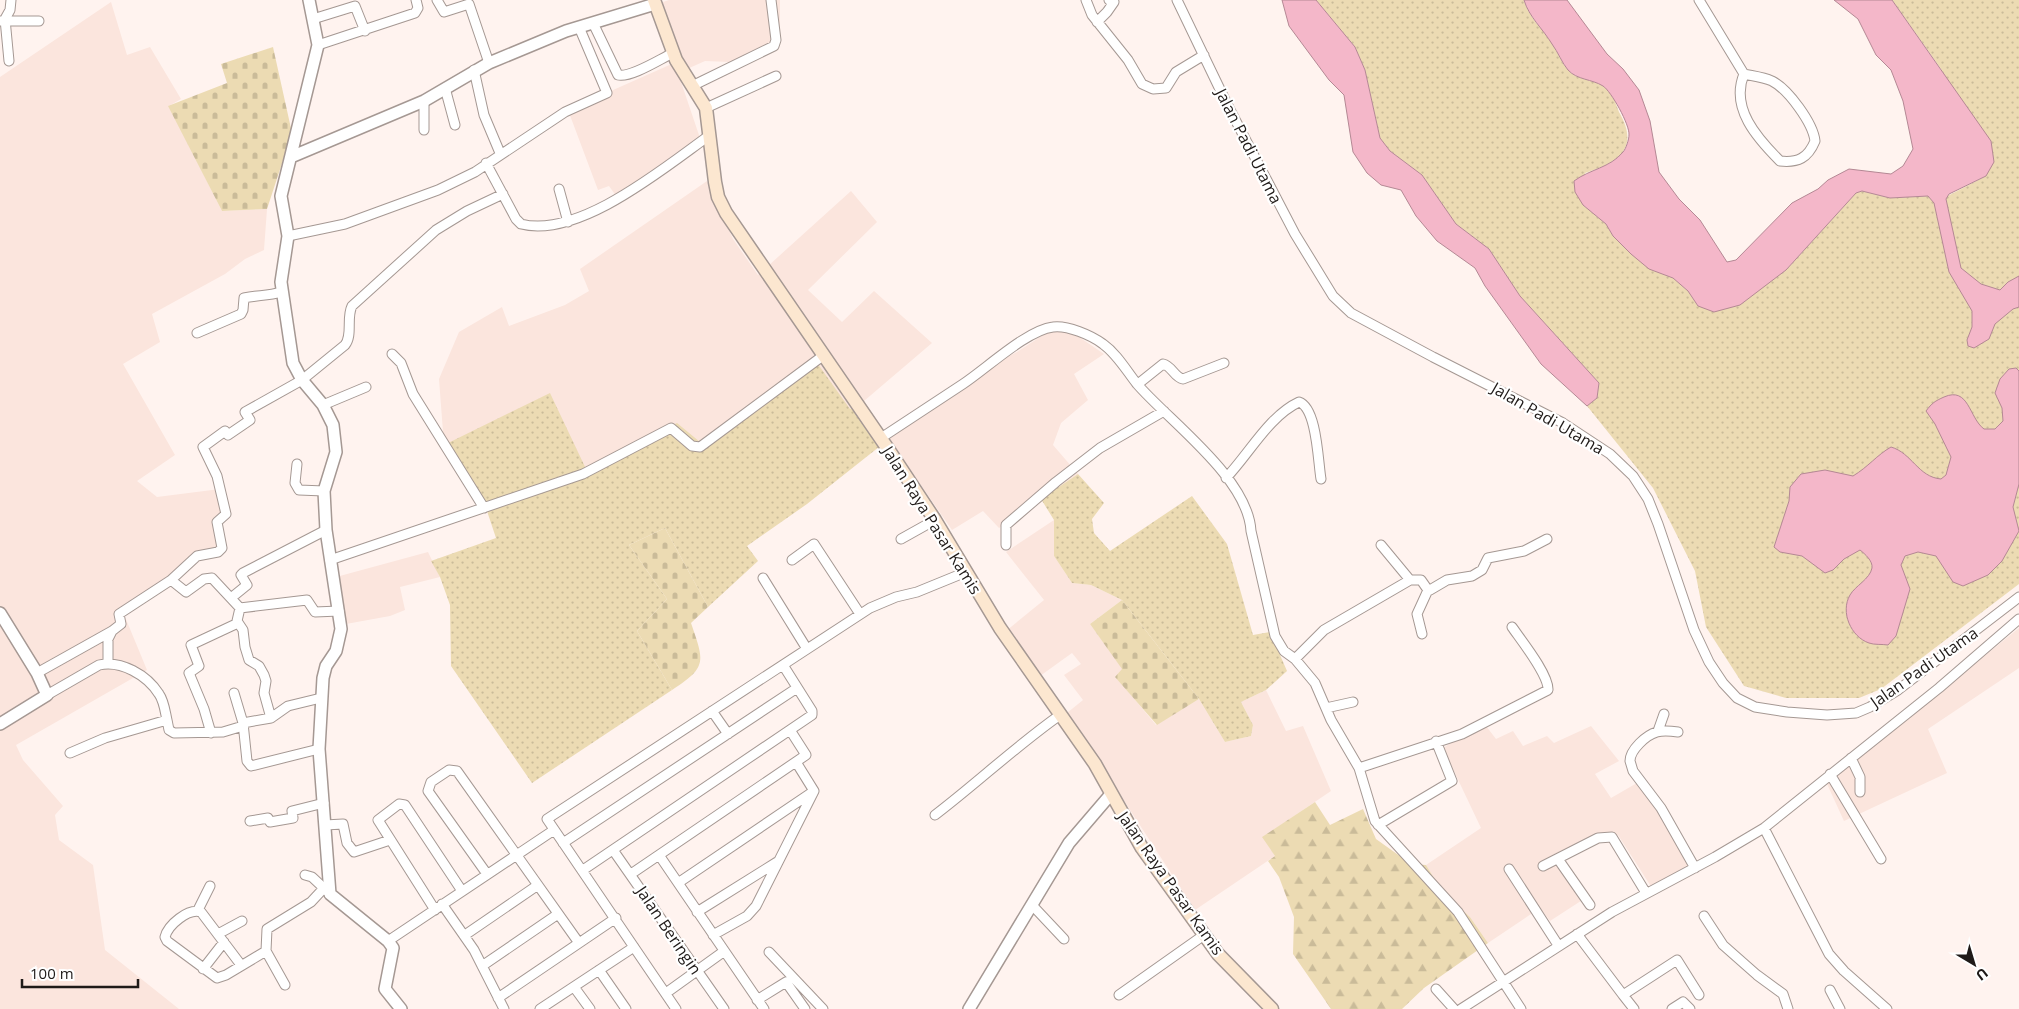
<svg xmlns="http://www.w3.org/2000/svg" width="2019" height="1009" font-family="'Open Sans',sans-serif">
<style>
.built{fill:#fbe5dd}
.grass{fill:url(#grass-dots)}
.forest{fill:url(#forest-firs)}
.cemetery{fill:url(#cemetery-stones)}
.water{fill:#f4b7c9;stroke:#b48894}
.lines{fill:none;stroke-linecap:round;stroke-linejoin:round}
.minor-casing{stroke:#a59893;stroke-width:11}
.tertiary-casing{stroke:#a59893;stroke-width:14}
.secondary-casing{stroke:#a59893;stroke-width:15}
.minor{stroke:#fff;stroke-width:9}
.tertiary{stroke:#fff;stroke-width:11}
.secondary{stroke:#fce7d0;stroke-width:12}
.labels{text-anchor:middle;dominant-baseline:central;stroke-width:4.5;stroke-linejoin:round;paint-order:stroke}
.street-label{font-size:16px;fill:#1f1a18;stroke:#fff}
</style>
<defs>
<pattern id="grass-dots" width="8" height="8" patternUnits="userSpaceOnUse" patternTransform="scale(1.25)"><rect width="8" height="8" fill="#ecdbb3"/><path d="M2 2h.1M6 6h.1" fill="none" stroke="#cabb99" stroke-width="1.8" stroke-linecap="round"/></pattern>
<pattern id="forest-firs" width="22" height="20" patternUnits="userSpaceOnUse" patternTransform="scale(1.25)"><rect width="22" height="20" fill="#ecdbb3"/><path d="M5 1l3.5 6h-7zM16 11l3.5 6h-7z" fill="#cabb99"/></pattern>
<pattern id="cemetery-stones" width="16" height="16" patternUnits="userSpaceOnUse" patternTransform="scale(1.25)"><rect width="16" height="16" fill="#ecdbb3"/><path d="M2 7V4a2 2 0 0 1 4 0v3zM10 15v-3a2 2 0 0 1 4 0v3z" fill="#cabb99"/></pattern>
</defs>
<rect width="100%" height="100%" fill="#fff3ef"/>
<path class="built" d="M669,0h111v41l-50,21 -25,-1 -27,12 23,68 -82,59 -10,-14 -11,4 -30,-80 106,-47 -17,-59z
M111,2l16,53 23,-8 31,52 -12,7 53,105 45,-2 -3,41 -19,9 -20,15 -73,40 8,28 -37,22 52,91 -38,26 20,16 63,-8 7,24 -11,8 6,29 -24,5 -75,57 24,58 -131,75 7,15 40,46 -8,9 4,25 34,25 12,85 74,59h-179v-932z
M707,181l26,58 25,36 93,-84 26,31 -69,68 34,32 32,-31 58,52 -68,58 -14,8 -150,33 -113,29 -143,-26 -5,-66 20,-47 43,-25 7,19 56,-21 24,-14 -9,-22z
M1060,324l44,30 -30,20 14,26 -27,23 -8,22 25,29 -79,54 -16,-17 -31,19 -63,-91 93,-69 35,-18z
M1054,520v36l18,27 19,2 31,15 -32,24 33,45 -7,8 40,48 43,-26 26,43 26,-6 2,-11 -12,-23 25,-12 20,41 17,-5 28,65 -68,46 12,19 -80,54 -128,-197 16,-13 -19,-25 17,-11 -9,-11 -32,23 -34,-45 38,-31 -38,-48z
M428,552l12,25 -40,10 5,23 -15,6 -44,8 -10,-47z
M2019,628v40l-91,61 19,44 -103,48 -17,-37z
M1483,722l13,17 17,-8 10,15 24,-10 7,7 37,-17 28,35 -24,13 16,24 26,-15 59,82 -44,23 -34,-53 -57,26 26,36 -37,24 -10,-13 -52,35 -18,-26 -28,-26 -16,-26 55,-37 -38,-80z"/>
<path class="grass" d="M1316,0h208c4,16 17,28 27,41 6,9 10,22 18,30 11,11 31,8 41,20 4,6 6,14 9,21 21,36 0,51 -34,61l-2,32 23,19 7,12 36,32 24,10 15,13 10,15 88,-36 70,-77 6,-2 28,7 38,-2 6,7 52,-27 -45,-107 -49,-69h127v584l-138,105 -22,9h-73l-42,-12 -38,-59 -11,-56 -42,-83 -66,-82 10,-8 2,-15 -79,-87 -31,-47 -33,-25 -34,-49 -32,-24 -10,-13 -15,-68 -10,-23z
M815,360l35,49 14,-8 25,38 -82,65 -60,42 11,15 -50,46 -43,-79 -36,17 38,54 -30,32 35,59 -140,93 -81,-117 -1,-61 -10,-28 -9,-16 65,-23 -11,-33 -41,-60 106,-52 37,78 90,-48 23,19z
M1078,474l26,29 -12,16 2,14 16,18 82,-55 35,48 26,91 17,-3 17,39 -21,19 -25,12 12,23 -2,11 -26,6 -26,-43 -77,-99 -31,-15 -19,-2 -18,-27v-36l-13,-21z"/>
<path class="forest" d="M1315,802l15,23 33,-16 13,30 35,25 15,1 16,26 28,26 18,26 -64,45 -22,21h-71l-38,-55 1,-37 -15,-40 -11,-16 7,-5 -13,-19z"/>
<path class="cemetery" d="M273,47l19,86 -25,76 -45,2 -54,-105 59,-23 -6,-19z
M665,528l43,79 -17,16c13,38 17,44 -19,67l-35,-59 30,-32 -38,-54z
M1122,600l77,99 -42,26 -42,-48 7,-8 -32,-45z"/>
<path class="water" d="M1282,0h34l39,47 10,23 15,68 10,13 32,24 34,49 33,25 31,47 79,87 -2,15 -10,8 -46,-42 -56,-78 -10,-18 -38,-27 -21,-25 -15,-26 -20,-5 -14,-12 -14,-21 -9,-57 -15,-15 -40,-54z
M1524,0h43l40,54 16,15 16,21 11,31 9,51 20,27 21,21 27,42 9,-2 56,-57 26,-14 10,-9 21,-11 42,5 12,-8 10,-17 -10,-48 -12,-31 -15,-15 -18,-36 -24,-19h58l99,141 3,21 -8,14 -37,18 -3,5 15,69 20,16 19,6 8,-8 11,-6v31l-6,2 -18,15 -6,15 -15,9 -6,-2 -1,-6 5,-13v-16l-23,-39 -15,-69 -6,-7 -38,2 -28,-7 -6,2 -70,77 -46,35 -26,7 -16,-6 -10,-15 -15,-13 -24,-9 -18,-15 -18,-18 -7,-12 -23,-19 -8,-13 -1,-11c16,-12 36,-13 49,-29 3,-3 6,-13 6,-17 1,-10 -18,-44 -26,-49 -11,-7 -26,-6 -35,-16 -6,-7 -10,-18 -16,-26 -9,-15 -23,-27 -28,-44z
M2016,368l3,3v113l-6,23 6,24 -17,30 -14,14 -25,11 -10,-4 -17,-26 -18,-4 -13,4 -4,9 9,24 -14,47 -8,9c-6,-1 -14,0 -19,-2 -18,-6 -29,-31 -19,-48 5,-9 20,-16 22,-27 1,-7 -7,-14 -12,-18l-16,9 -11,11 -8,3 -23,-17 -22,-4 -6,-5 15,-46 1,-14 11,-13 24,-4 28,6c15,-9 24,-21 38,-29 21,6 27,30 50,32l5,-4 5,-18 -16,-33 -9,-13c6,-8 9,-10 18,-14 25,-11 25,21 40,32h11l8,-8 -1,-13 -7,-15 5,-14 9,-10z"/>
<g class="lines">
<g class="minor-casing">
<path id="minor" d="M437,0l7,12 25,-8 20,59
M1086,0l6,15 36,45 14,24 11,5 13,-1 10,-16 28,-17
M1177,0l50,104 68,130 38,62 18,17 82,44 130,66 47,31 23,22 15,23 10,25 36,106 15,32 14,21 14,15 18,9 32,5 40,3 29,-2 14,-6 28,-17 121,-93
M1699,0l45,74c9,2 19,3 28,7 16,8 41,42 43,60 -7,17 -17,22 -35,20 -23,-23 -50,-53 -36,-87
M313,19l42,-13 10,25
M0,21h39
M1097,22l10,-10 7,-10 -5,-2
M593,23l25,52c13,3 42,-16 55,-22
M318,45l97,-32 3,-5 -2,-8
M9,61l-4,-42 5,-9 1,-10
M474,70l10,45 16,38
M692,86l82,-40 2,-6 -5,-40
M445,88l10,37
M706,108l70,-32
M424,130v-29
M486,163l30,56 5,5c58,15 144,-57 189,-89
M559,189l9,33
M288,236l57,-12 93,-34 37,-18 90,-60 42,-19 -28,-66
M197,333l44,-19 2,-4 1,-12c14,-3 24,-2 37,-6
M392,354l9,9 12,31 71,114
M1138,384l25,-20c9,2 11,13 20,15l41,-16
M323,405l43,-18
M881,438c27,-18 55,-36 82,-54 23,-15 64,-54 90,-57 14,-2 38,8 50,17 14,10 23,26 34,40 33,38 111,94 114,147l24,105 9,15 11,8 20,24 16,37 28,48 16,53 83,91 63,97
M297,464l-2,19 4,7 25,1
M1226,478c23,-24 43,-62 73,-76 18,6 19,60 22,77
M901,539l34,-19
M1006,545v-20l50,-43 44,-34 64,-37
M1381,545l29,35
M330,560l253,-86 88,-46 21,18 8,1 124,-92
M792,560l22,-16 46,70
M763,578l44,71
M171,580l15,12 18,-13 8,-1 28,30 -3,13 6,9 2,17 4,13 10,6 5,9 2,6 -2,12 7,25
M231,598l16,-13 -6,-10 2,-2 83,-43
M240,608l67,-8 8,12 24,-1
M1422,634l-5,-20 11,-24
M1295,659l29,-29 86,-50h11l7,10h2l17,-10 25,-4 10,-6 6,-12 36,-7 23,-12
M108,663v-24l4,-8 9,-7 -2,-10 52,-34 26,-24 21,-4 4,-4 -5,-26 9,-8 -9,-38 -14,-29 22,-16 3,4 22,-15 -5,-8 57,-32 43,-35c8,-10 1,-27 7,-39l84,-76 31,-19 36,-17
M37,673l75,-42
M234,693l9,30 4,38 4,5 68,-17
M47,695l52,-30c22,-5 48,10 60,29 5,7 6,17 8,26l-62,18 -35,15
M1326,708l27,-6
M712,711l16,23
M167,720l2,10 5,3 49,-1 20,-6
M243,723l28,-5 17,-12 33,-8
M1658,731l6,-17
M1678,732c-7,-1 -14,-2 -21,0 -11,3 -27,18 -27,29l3,10 28,37 34,60
M211,733l-7,-24 -15,-36 10,-7 -8,-21 47,-22
M1851,758l9,19v15
M1359,768l103,-34 86,-44c1,-15 -27,-50 -36,-63
M1830,774l51,85
M935,815c42,-32 81,-69 125,-100
M250,821l18,-3 2,4 23,-4 -1,-7 32,-8
M325,825l18,-1 4,19 7,9 36,-12
M1378,825l74,-44 -16,-40
M1764,828l65,126 15,17 43,38
M563,843l234,-155
M613,850l111,159
M659,855l105,154
M1558,859l32,46
M1543,866l55,-28 14,-1 34,56
M1509,869l49,76
M583,870l229,-155v-4l-29,-46
M487,874l-59,-83 3,-9 18,-12 8,1 122,172
M631,874l175,-119 -16,-25
M305,875l7,2 16,15
M678,883l136,-92
M442,904l32,46 30,59
M1032,905l32,34
M198,910l12,-24
M435,910l-57,-90 21,-16 6,1 57,86
M697,912l80,-50
M1704,916l19,29 34,30 26,19 5,15
M218,934l24,-13
M1577,934l46,61 54,-35 22,35
M465,935l73,-50
M713,935l34,-19 9,-10 58,-115 -18,-29
M388,941l166,-111
M769,952l54,57
M241,965l-40,-53c-13,-4 -33,13 -36,25l2,4 50,37 9,-3 40,-24
M482,966l76,-52
M203,969l21,-27
M599,970l27,39
M285,985l-19,-34 1,-22 44,-27 13,-14
M574,987l16,22
M1436,989l18,20
M1830,990l10,19
M666,993l57,-41
M1119,995l85,-60
M1623,995l11,14
M498,998l118,-80
M757,1000l29,-18 19,27
M540,1009l94,-62
M676,1009l-129,-190 323,-211 26,-11 21,-5 49,-20
M1461,1009l151,-97 103,-55 49,-29 175,-140 80,-69
M1672,1009l11,-7 7,7"/>
</g>
<g class="tertiary-casing">
<path id="tertiary" d="M309,0l9,45 -37,151 7,40 -7,46 12,81 9,17 21,25 10,20 3,27 -12,39 2,39 15,99 -5,22 -10,15 -3,12 -4,71 11,145 58,47 5,7 -8,41 16,20
M291,157l133,-56 65,-38 77,-32 89,-27
M0,613l37,60 10,22 -47,29
M969,1009l100,-166 42,-49"/>
</g>
<g class="secondary-casing">
<path id="secondary" d="M654,0l22,60 30,48 9,74 3,15 8,16 162,236 47,71 65,108 95,136 47,84 76,106 54,55"/>
</g>
<use href="#minor" class="minor"/>
<use href="#tertiary" class="tertiary"/>
<use href="#secondary" class="secondary"/>
</g>
<g class="labels">
<g class="street-label">
<text transform="translate(1249 146) rotate(63)">Jalan Padi Utama</text>
<text transform="translate(1548 418) rotate(30)">Jalan Padi Utama</text>
<text transform="translate(932 520) rotate(58)">Jalan Raya Pasar Kamis</text>
<text transform="translate(1924 667) rotate(-35)">Jalan Padi Utama</text>
<text transform="translate(1171 883) rotate(55)">Jalan Raya Pasar Kamis</text>
<text transform="translate(669 930) rotate(56)">Jalan Beringin</text>
</g>
</g>
<g transform="translate(1974 964) rotate(142)" stroke="#ffffff" stroke-width="4" paint-order="stroke">
<path d="M0-4L9 19L0 12L-9 19Z" fill="#1f1a18"/>
<text y="-8" font-size="14" font-weight="bold" text-anchor="middle" fill="#1f1a18">U</text>
</g>
<path d="M22 979v8h116v-8" fill="none" stroke="#1f1a18" stroke-width="2.5"/>
<text x="30" y="979" font-size="15" fill="#1f1a18" stroke="#ffffff" stroke-width="4" paint-order="stroke">100 m</text>
</svg>
